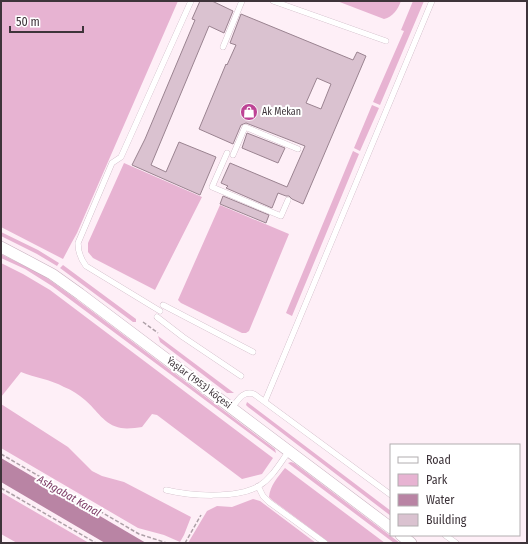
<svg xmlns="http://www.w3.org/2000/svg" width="528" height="544" font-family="'Fira Sans Condensed',sans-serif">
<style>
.green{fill:#e7b3d2}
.water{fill:#b984a4}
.building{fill:#dac2d0;stroke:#9a8390;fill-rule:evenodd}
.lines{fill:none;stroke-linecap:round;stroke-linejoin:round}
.service-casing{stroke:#c6aebc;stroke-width:6}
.minor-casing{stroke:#c6aebc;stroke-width:12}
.path{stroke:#ada0a7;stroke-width:1.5;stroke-dasharray:4 2;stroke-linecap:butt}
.service{stroke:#fff;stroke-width:5.5}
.minor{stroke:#fff;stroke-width:11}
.labels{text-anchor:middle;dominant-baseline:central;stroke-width:4;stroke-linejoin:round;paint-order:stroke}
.poi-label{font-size:10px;fill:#3e343a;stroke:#fff;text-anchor:start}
.street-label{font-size:10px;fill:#3e343a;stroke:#fff}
.water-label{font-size:11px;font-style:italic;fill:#7d3b66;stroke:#fff}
</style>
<rect width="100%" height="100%" fill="#feeff7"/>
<path class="green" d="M1,1h177l-101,232 -5,9 -9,17 -62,-32z
M337,1h64c-3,8 -8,16 -17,18z
M413,1h11l-44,104 -7,-3 31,-71 -3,-1z
M372,105l7,3 -19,43 -6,-3z
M353,151l6,3 -67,162 -6,-3z
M124,163l78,34 -47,93 -62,-32 -5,-6v-9z
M220,205l69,29 -40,97 -3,2h-4l-61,-30 -3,-3z
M1,232l37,18 21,13 -2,3 -20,-12 -36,-18z
M1,254l42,21 29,21 203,153 1,4 -224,-167 -27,-17 -24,-11z
M1,263l22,11 27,16 223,168 -11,16 -20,5 -85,-64 -5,-1 -10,13c-6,1 -15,2 -21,1 -17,-3 -24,-18 -36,-28 -6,-5 -13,-10 -21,-13 -14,-8 -29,-9 -43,-15l-20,25z
M63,265l73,54v3h-3l-73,-54z
M158,336l76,57h-7l-67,-51z
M247,402l144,109v5l-143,-109 -2,-2z
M1,404l67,43 24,24 10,5 22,6 67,35 -7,18 -4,7 -16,-7 -26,-7 -137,-80z
M291,462l3,1 106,80h-6l-106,-80z
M285,468l100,75h-55l-58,-43 -3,-3c1,-12 9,-20 16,-29z
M1,492l88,51h-72l-16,-9z
M253,499l7,2 56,42h-128l19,-32 10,-5 15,1z"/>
<path class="water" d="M1,458l145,85h-41l-104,-61z"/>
<path class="building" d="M200,1h12l21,10 -9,22 -15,-7 -58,139 15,7 13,-30 37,15 -16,38 -68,-30 13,-26 50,-119 -3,-1z
M241,14l112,46 4,-8 9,4 -63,148 -11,-5 -3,-3h-3l-8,-3 -6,15 -46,-20 2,-2 -7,-3 9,-20 57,24 18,-41 -59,-23 -5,2 -8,19 -34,-15 27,-65 1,1 9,-20 -6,-2zM317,78l14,6 -10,25 -15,-6z
M247,133l38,15 -7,15 -36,-15z
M223,196l46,19 -3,8 -46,-19z"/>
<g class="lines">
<g class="service-casing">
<path id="service" d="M273,1l113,40
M223,47l19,-46
M227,153l-15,34 69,29 7,-16
M233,155l12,-28 53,22
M163,305l90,47
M160,311l-74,-45c-6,-8 -8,-14 -8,-23l34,-80 9,-6 70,-156
M157,317l26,20 58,39
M265,401l167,-400
M232,408c6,-8 11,-18 22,-14l137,101
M258,486l5,10 6,6 56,41
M166,490c24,6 71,9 93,-4 13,-8 21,-23 30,-35
M445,535l11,8"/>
</g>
<g class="minor-casing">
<path id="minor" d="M1,247l51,27 28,20 311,234
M401,535l10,8"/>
</g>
<path class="path" d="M143,322l15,11
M1,454l138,80 28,9
M1,488l95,55
M185,543l16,-28"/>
<use href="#service" class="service"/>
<use href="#minor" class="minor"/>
</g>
<defs>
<g id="shop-disc" transform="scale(0.9)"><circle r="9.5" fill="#bd4395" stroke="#fff"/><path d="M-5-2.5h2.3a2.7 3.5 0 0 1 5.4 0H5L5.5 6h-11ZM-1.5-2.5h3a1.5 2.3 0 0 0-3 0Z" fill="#fff"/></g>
</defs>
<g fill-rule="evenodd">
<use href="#shop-disc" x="249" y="112"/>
</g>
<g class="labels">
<g class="poi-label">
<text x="262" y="112">Ak Mekan</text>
</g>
<g class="street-label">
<text transform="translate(199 383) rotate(37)">Ýaşlar (1953) köçesi</text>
</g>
<g class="water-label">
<text transform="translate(69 496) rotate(30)">Ashgabat Kanal</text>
</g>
</g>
<rect width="528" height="544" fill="none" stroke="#3e343a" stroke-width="4"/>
<rect x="390" y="444" width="130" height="92" fill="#ffffff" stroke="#b2aeb0"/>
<rect x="398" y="457" width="20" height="6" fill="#ffffff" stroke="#b2aeb0"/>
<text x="426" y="464" font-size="12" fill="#3e343a">Road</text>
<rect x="398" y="474" width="20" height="12" fill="#e7b3d2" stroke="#b2aeb0"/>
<text x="426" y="484" font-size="12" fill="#3e343a">Park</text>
<rect x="398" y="494" width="20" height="12" fill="#b984a4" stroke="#b2aeb0"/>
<text x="426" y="504" font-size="12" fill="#3e343a">Water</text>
<rect x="398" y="514" width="20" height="12" fill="#dac2d0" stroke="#b2aeb0"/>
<text x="426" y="524" font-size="12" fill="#3e343a">Building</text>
<path d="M10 26v6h73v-6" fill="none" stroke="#3e343a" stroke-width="2"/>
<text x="16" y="26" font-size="12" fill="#3e343a" stroke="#ffffff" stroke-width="3" paint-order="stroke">50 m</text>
</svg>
